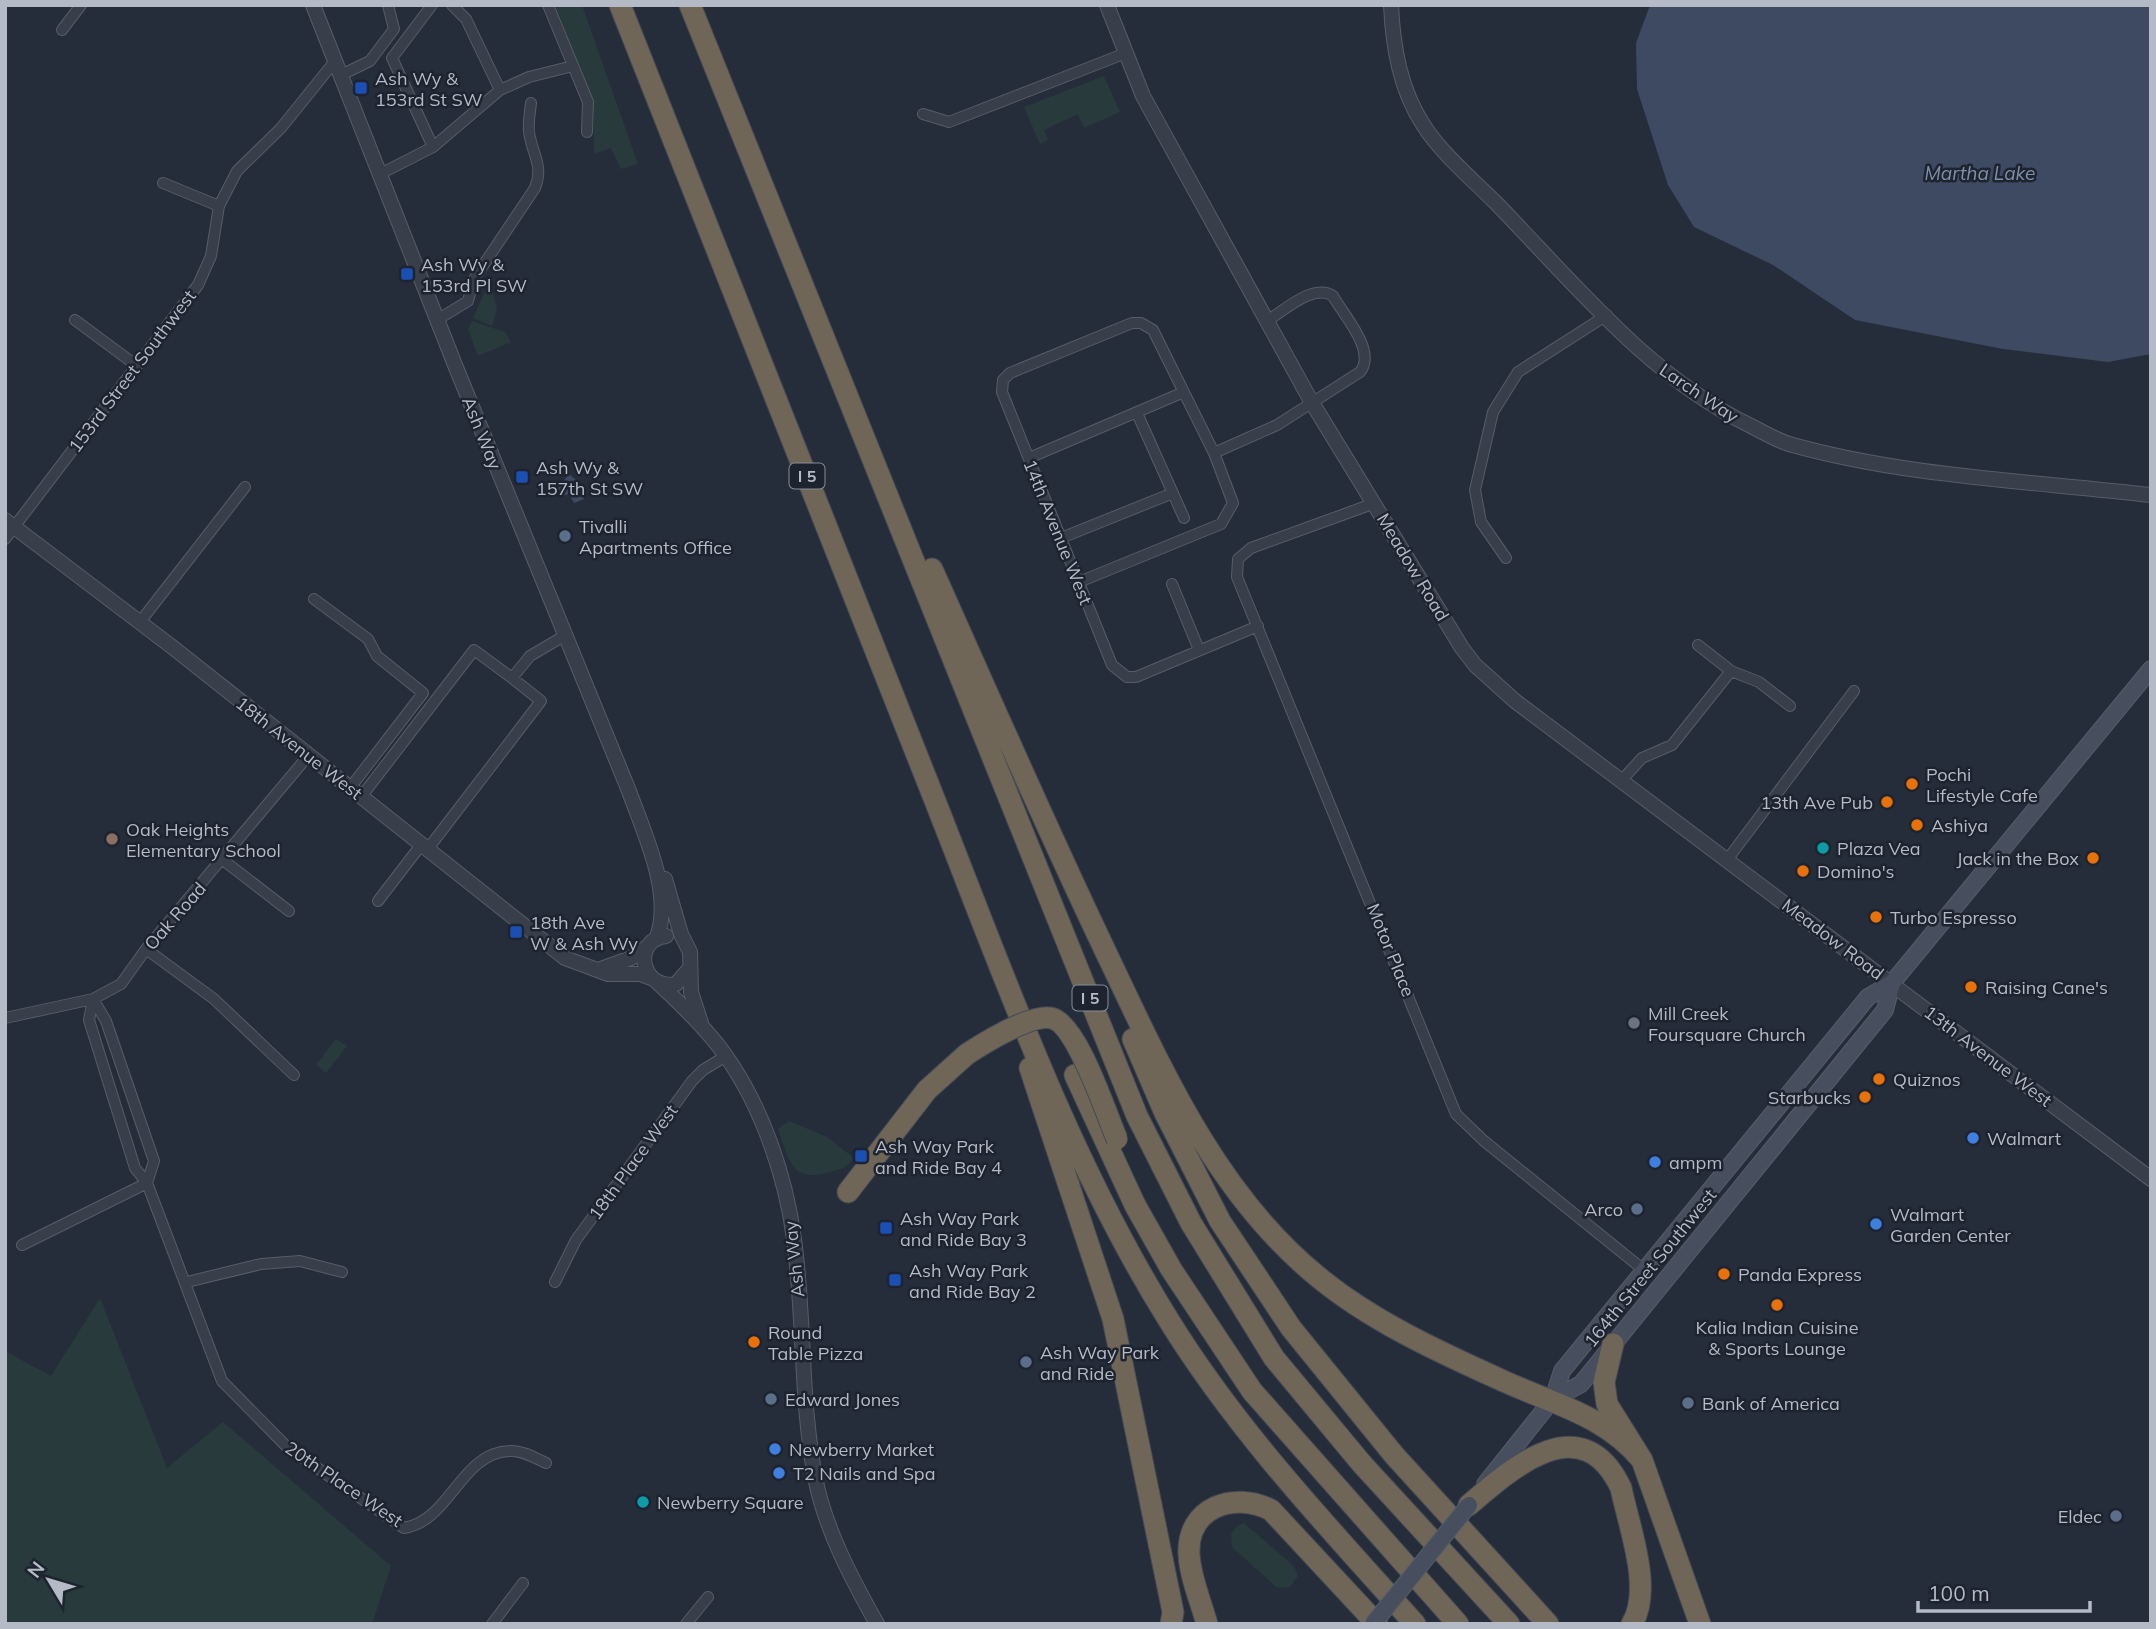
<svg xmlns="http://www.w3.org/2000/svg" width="2156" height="1629" font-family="Mulish,sans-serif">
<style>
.green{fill:#283a3c}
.water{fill:#3d4a61}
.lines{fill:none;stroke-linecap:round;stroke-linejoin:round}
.minor-casing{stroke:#575d68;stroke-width:12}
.tertiary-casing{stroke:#575d68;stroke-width:16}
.secondary-casing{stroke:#575d68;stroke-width:18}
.motorway-casing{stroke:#444a55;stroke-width:23}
.minor{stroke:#393f4a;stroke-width:10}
.tertiary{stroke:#393f4a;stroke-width:14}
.secondary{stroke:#474e5d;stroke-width:16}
.motorway{stroke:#6f6657;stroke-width:21}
.secondary-bridge-casing{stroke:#575d68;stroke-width:18;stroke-linecap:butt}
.motorway-bridge-casing{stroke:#444a55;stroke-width:23;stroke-linecap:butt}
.secondary-bridge{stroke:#474e5d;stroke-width:16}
.motorway-bridge{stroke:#6f6657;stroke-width:21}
.transit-dot{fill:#1a4fb4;stroke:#1e242f;stroke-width:2.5}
.service-dot{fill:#5c6f8a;stroke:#1e242f;stroke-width:2.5}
.food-dot{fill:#e8710a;stroke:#1e242f;stroke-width:2.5}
.education-dot{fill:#8d6e63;stroke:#1e242f;stroke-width:2.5}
.culture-dot{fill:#0f9aa8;stroke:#1e242f;stroke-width:2.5}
.worship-dot{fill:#6b7280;stroke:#1e242f;stroke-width:2.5}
.shop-dot{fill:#3f7fe0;stroke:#1e242f;stroke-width:2.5}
.labels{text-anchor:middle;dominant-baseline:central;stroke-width:5;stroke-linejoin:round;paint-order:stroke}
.shield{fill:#1e242f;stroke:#878d99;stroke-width:2}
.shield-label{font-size:16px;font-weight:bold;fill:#b4bac6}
.poi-label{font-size:18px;fill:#b4bac6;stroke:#1e242f;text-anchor:start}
.street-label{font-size:18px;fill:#b4bac6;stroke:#1e242f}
.water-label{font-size:19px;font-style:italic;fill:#7f90aa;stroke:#1e242f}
</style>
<rect width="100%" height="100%" fill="#252d3a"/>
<path class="green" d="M555,5h27l56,159 -17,5 -10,-21 -17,6v-49z
M1104,76l16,36 -36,16 -6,-14 -34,16 4,10 -8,4 -16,-37z
M486,289l6,1 5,19 -5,17 -19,-8z
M472,321l33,11 6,10 -33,14 -10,-27z
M336,1039l11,7 -21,27 -10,-8z
M789,1121l38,16 27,21c-8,11 -16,12 -28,15 -36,10 -38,-17 -48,-44z
M100,1298l67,170 56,-46 168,144 -19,58h-367v-273l46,25z
M1244,1523l50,43 4,10 -9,12 -13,-1 -44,-40 -1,-13 6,-8z"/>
<path class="water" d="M1650,5h501v349l-43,8 -105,-13 -148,-29 -82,-55 -79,-38 -26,-42 -31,-96 -1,-46z
M569,474l7,6 8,19 -10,4 -5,-9 -7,2 -6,-5z"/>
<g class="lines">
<g class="minor-casing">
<path id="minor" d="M432,5l-40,53 41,89
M452,5l14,14 34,71
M548,5l40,97 -1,30
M62,30l19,-25
M341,75l29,-14 24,-32 -6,-24
M923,114l26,8 177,-69
M380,174l53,-27 67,-57 29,-13 44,-11
M163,183l56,23
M75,320l62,46
M437,320l31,-19 6,-22 61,-91c9,-23 -3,-34 -6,-56 -1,-9 1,-20 2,-29
M1137,413l47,105
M1214,453l63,-28 83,-53c17,-21 -16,-56 -27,-76 -20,-13 -48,14 -66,25
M1029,458l155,-66
M1375,503l-124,45 -13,11 -1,18 219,537 28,27 161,130
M1061,538l112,-45
M5,539l193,-254 13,-29 8,-50 18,-35 44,-43 54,-67
M1506,558l-25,-36 -6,-32 18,-78 25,-40 89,-57
M1079,582l142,-58 12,-21 -19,-50 -61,-123 -12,-7h-9l-122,50 -7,7 -1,12 110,273 15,12h9l122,-51
M1172,584l27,66
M314,599l54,40 9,17 46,37 -73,95
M140,622l105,-135
M1731,671l28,11 31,24
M1621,781l21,-23 30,-13 59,-74 -33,-26
M361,797l113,-147 38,28 18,-22 34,-20
M427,850l114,-149 -29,-23
M223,860l66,51
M1727,860l127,-169
M378,901l43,-56
M146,949l68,50 80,76
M93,999l-4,21 46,148 12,15 75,198 65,66 117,81c46,-7 57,-76 106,-77 12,-1 25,7 36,12
M93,999l13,22 48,140 -7,22
M5,1018l88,-19 28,-15 25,-35 162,-193
M22,1245l125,-62
M187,1282l74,-18 39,-3 42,11
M555,1282l21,-42 116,-159 11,-11 23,-14
M492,1624l31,-41
M686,1624l22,-27"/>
</g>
<g class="tertiary-casing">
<path id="tertiary" d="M313,5l142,360 174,426c15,42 44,102 28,146
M1107,5l36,91 168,305 151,247 13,17 40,36 636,478
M1391,5c2,42 9,85 33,121 17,27 50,55 73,78 77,79 152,173 254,222 12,6 25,14 38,18 117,33 242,37 362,51
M5,520l166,126 394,312 43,16h32l11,4
M665,879l16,55 9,18 1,40 10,31
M666,936c-35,4 -25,55 10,48l14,-16
M598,970l33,-12 16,-11
M657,982c24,22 50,47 69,74 36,51 60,121 68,183 11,80 6,163 22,243 11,51 36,97 61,142"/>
</g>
<g class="secondary-casing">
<path id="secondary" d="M1553,1399l28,-15 304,-374 7,-27
M1485,1484l68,-85 9,-28 306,-374 24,-14 259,-314"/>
</g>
<g class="motorway-casing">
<path id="motorway" d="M620,5c102,258 204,515 306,773 73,183 138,374 242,541 69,112 160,208 247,305
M690,5l447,1111 54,107 83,135 88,106 147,160
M932,569c56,125 111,251 170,375 57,119 111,247 215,332 53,44 120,75 182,103 51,24 105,35 143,81
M1133,1039l32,74 55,108 71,107 103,127 154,169
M1030,1068l83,251 60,293 -2,12
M1075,1075l60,130 36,64 81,122 206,233
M848,1192l79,-102 40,-36
M1613,1344l-9,38 3,22 35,56 58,164
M1469,1505c44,-38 113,-99 152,-17 8,39 32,101 11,136
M1207,1624c-6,-22 -17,-47 -18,-70 -2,-47 45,-63 82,-44l106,114"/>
</g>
<use href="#minor" class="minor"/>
<use href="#tertiary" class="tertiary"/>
<use href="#secondary" class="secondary"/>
<use href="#motorway" class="motorway"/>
<g class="secondary-bridge-casing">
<path id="secondary-bridge" d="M1373,1624l96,-119"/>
</g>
<g class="motorway-bridge-casing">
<path id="motorway-bridge" d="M967,1054c17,-11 64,-40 84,-36 26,5 55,96 66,121"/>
</g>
<use href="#secondary-bridge" class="secondary-bridge"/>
<use href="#motorway-bridge" class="motorway-bridge"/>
</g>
<g class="transit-dot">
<rect x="354" y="81" width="14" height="14" rx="3.5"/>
<rect x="400" y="267" width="14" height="14" rx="3.5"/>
<rect x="515" y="470" width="14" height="14" rx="3.5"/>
<rect x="509" y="925" width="14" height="14" rx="3.5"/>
<rect x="854" y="1149" width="14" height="14" rx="3.5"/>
<rect x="879" y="1221" width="14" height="14" rx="3.5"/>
<rect x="888" y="1273" width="14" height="14" rx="3.5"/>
</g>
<g class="service-dot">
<circle cx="565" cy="536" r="7"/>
<circle cx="1637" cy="1209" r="7"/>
<circle cx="1026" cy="1362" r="7"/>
<circle cx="771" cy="1399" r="7"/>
<circle cx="1688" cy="1403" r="7"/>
<circle cx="2116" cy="1516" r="7"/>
</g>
<g class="food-dot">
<circle cx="1912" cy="784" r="7"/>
<circle cx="1887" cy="802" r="7"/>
<circle cx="1917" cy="825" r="7"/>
<circle cx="2093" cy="858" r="7"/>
<circle cx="1803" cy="871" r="7"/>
<circle cx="1876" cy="917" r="7"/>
<circle cx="1971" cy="987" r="7"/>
<circle cx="1879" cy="1079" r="7"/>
<circle cx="1865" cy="1097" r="7"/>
<circle cx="1724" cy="1274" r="7"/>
<circle cx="1777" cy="1305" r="7"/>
<circle cx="754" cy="1342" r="7"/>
</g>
<circle class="education-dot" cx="112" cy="839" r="7"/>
<g class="culture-dot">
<circle cx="1823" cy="848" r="7"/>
<circle cx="643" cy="1502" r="7"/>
</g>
<circle class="worship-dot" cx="1634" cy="1023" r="7"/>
<g class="shop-dot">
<circle cx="1973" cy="1138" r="7"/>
<circle cx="1655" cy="1162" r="7"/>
<circle cx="1876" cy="1224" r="7"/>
<circle cx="775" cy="1449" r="7"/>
<circle cx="779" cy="1473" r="7"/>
</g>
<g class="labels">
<g class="shield">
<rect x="789.5" y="463.5" width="35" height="25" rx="5"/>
<rect x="1072.5" y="985.5" width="35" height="25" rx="5"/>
</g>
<g class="shield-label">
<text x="807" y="476">I 5</text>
<text x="1090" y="998">I 5</text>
</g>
<g class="poi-label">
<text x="375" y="78">Ash Wy &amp;<tspan x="375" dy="21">153rd St SW</tspan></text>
<text x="421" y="264">Ash Wy &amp;<tspan x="421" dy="21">153rd Pl SW</tspan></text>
<text x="536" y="467">Ash Wy &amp;<tspan x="536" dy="21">157th St SW</tspan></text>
<text x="579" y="526">Tivalli<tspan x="579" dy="21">Apartments Office</tspan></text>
<text x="1926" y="774">Pochi<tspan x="1926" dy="21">Lifestyle Cafe</tspan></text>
<text x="1873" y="802" text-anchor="end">13th Ave Pub</text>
<text x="1931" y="825">Ashiya</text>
<text x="126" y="829">Oak Heights<tspan x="126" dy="21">Elementary School</tspan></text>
<text x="1837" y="848">Plaza Vea</text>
<text x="2079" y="858" text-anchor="end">Jack in the Box</text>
<text x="1817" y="871">Domino's</text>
<text x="1890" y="917">Turbo Espresso</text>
<text x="530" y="922">18th Ave<tspan x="530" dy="21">W &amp; Ash Wy</tspan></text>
<text x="1985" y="987">Raising Cane's</text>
<text x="1648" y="1013">Mill Creek<tspan x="1648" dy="21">Foursquare Church</tspan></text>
<text x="1893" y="1079">Quiznos</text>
<text x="1851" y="1097" text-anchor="end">Starbucks</text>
<text x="1987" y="1138">Walmart</text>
<text x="875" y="1146">Ash Way Park<tspan x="875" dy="21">and Ride Bay 4</tspan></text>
<text x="1669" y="1162">ampm</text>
<text x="1623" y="1209" text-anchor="end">Arco</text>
<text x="1890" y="1214">Walmart<tspan x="1890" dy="21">Garden Center</tspan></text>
<text x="900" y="1218">Ash Way Park<tspan x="900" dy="21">and Ride Bay 3</tspan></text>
<text x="909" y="1270">Ash Way Park<tspan x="909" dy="21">and Ride Bay 2</tspan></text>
<text x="1738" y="1274">Panda Express</text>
<text x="1777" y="1327" text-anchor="middle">Kalia Indian Cuisine<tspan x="1777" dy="21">&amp; Sports Lounge</tspan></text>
<text x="768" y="1332">Round<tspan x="768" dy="21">Table Pizza</tspan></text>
<text x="1040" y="1352">Ash Way Park<tspan x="1040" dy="21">and Ride</tspan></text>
<text x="785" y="1399">Edward Jones</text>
<text x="1702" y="1403">Bank of America</text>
<text x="789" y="1449">Newberry Market</text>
<text x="793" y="1473">T2 Nails and Spa</text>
<text x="657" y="1502">Newberry Square</text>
<text x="2102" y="1516" text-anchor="end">Eldec</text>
</g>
<g class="street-label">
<text transform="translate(132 371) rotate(-53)">153rd Street Southwest</text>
<text transform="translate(1699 393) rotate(34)">Larch Way</text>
<text transform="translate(482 433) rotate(68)">Ash Way</text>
<text transform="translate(1058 532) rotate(68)">14th Avenue West</text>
<text transform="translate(1413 567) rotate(59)">Meadow Road</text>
<text transform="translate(299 748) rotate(38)">18th Avenue West</text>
<text transform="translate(175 916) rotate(-49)">Oak Road</text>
<text transform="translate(1833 939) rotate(37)">Meadow Road</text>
<text transform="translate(1391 950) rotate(68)">Motor Place</text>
<text transform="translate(1988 1056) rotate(37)">13th Avenue West</text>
<text transform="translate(633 1162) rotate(-54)">18th Place West</text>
<text transform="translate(794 1259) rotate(-96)">Ash Way</text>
<text transform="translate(1650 1268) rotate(-51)">164th Street Southwest</text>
<text transform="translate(344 1484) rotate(34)">20th Place West</text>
</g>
<g class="water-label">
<text x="1980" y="173">Martha Lake</text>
</g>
</g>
<rect width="2156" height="1629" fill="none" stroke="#b4bac6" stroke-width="14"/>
<g transform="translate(49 1580) rotate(308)" stroke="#1e242f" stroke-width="5" paint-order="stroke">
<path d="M0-5L12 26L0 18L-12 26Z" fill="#b4bac6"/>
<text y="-10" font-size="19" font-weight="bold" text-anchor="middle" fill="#b4bac6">N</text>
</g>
<path d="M1918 1601v10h172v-10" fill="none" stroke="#b4bac6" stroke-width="3.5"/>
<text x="1928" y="1601" font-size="21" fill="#b4bac6" stroke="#1e242f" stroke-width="5" paint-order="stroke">100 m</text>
</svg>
